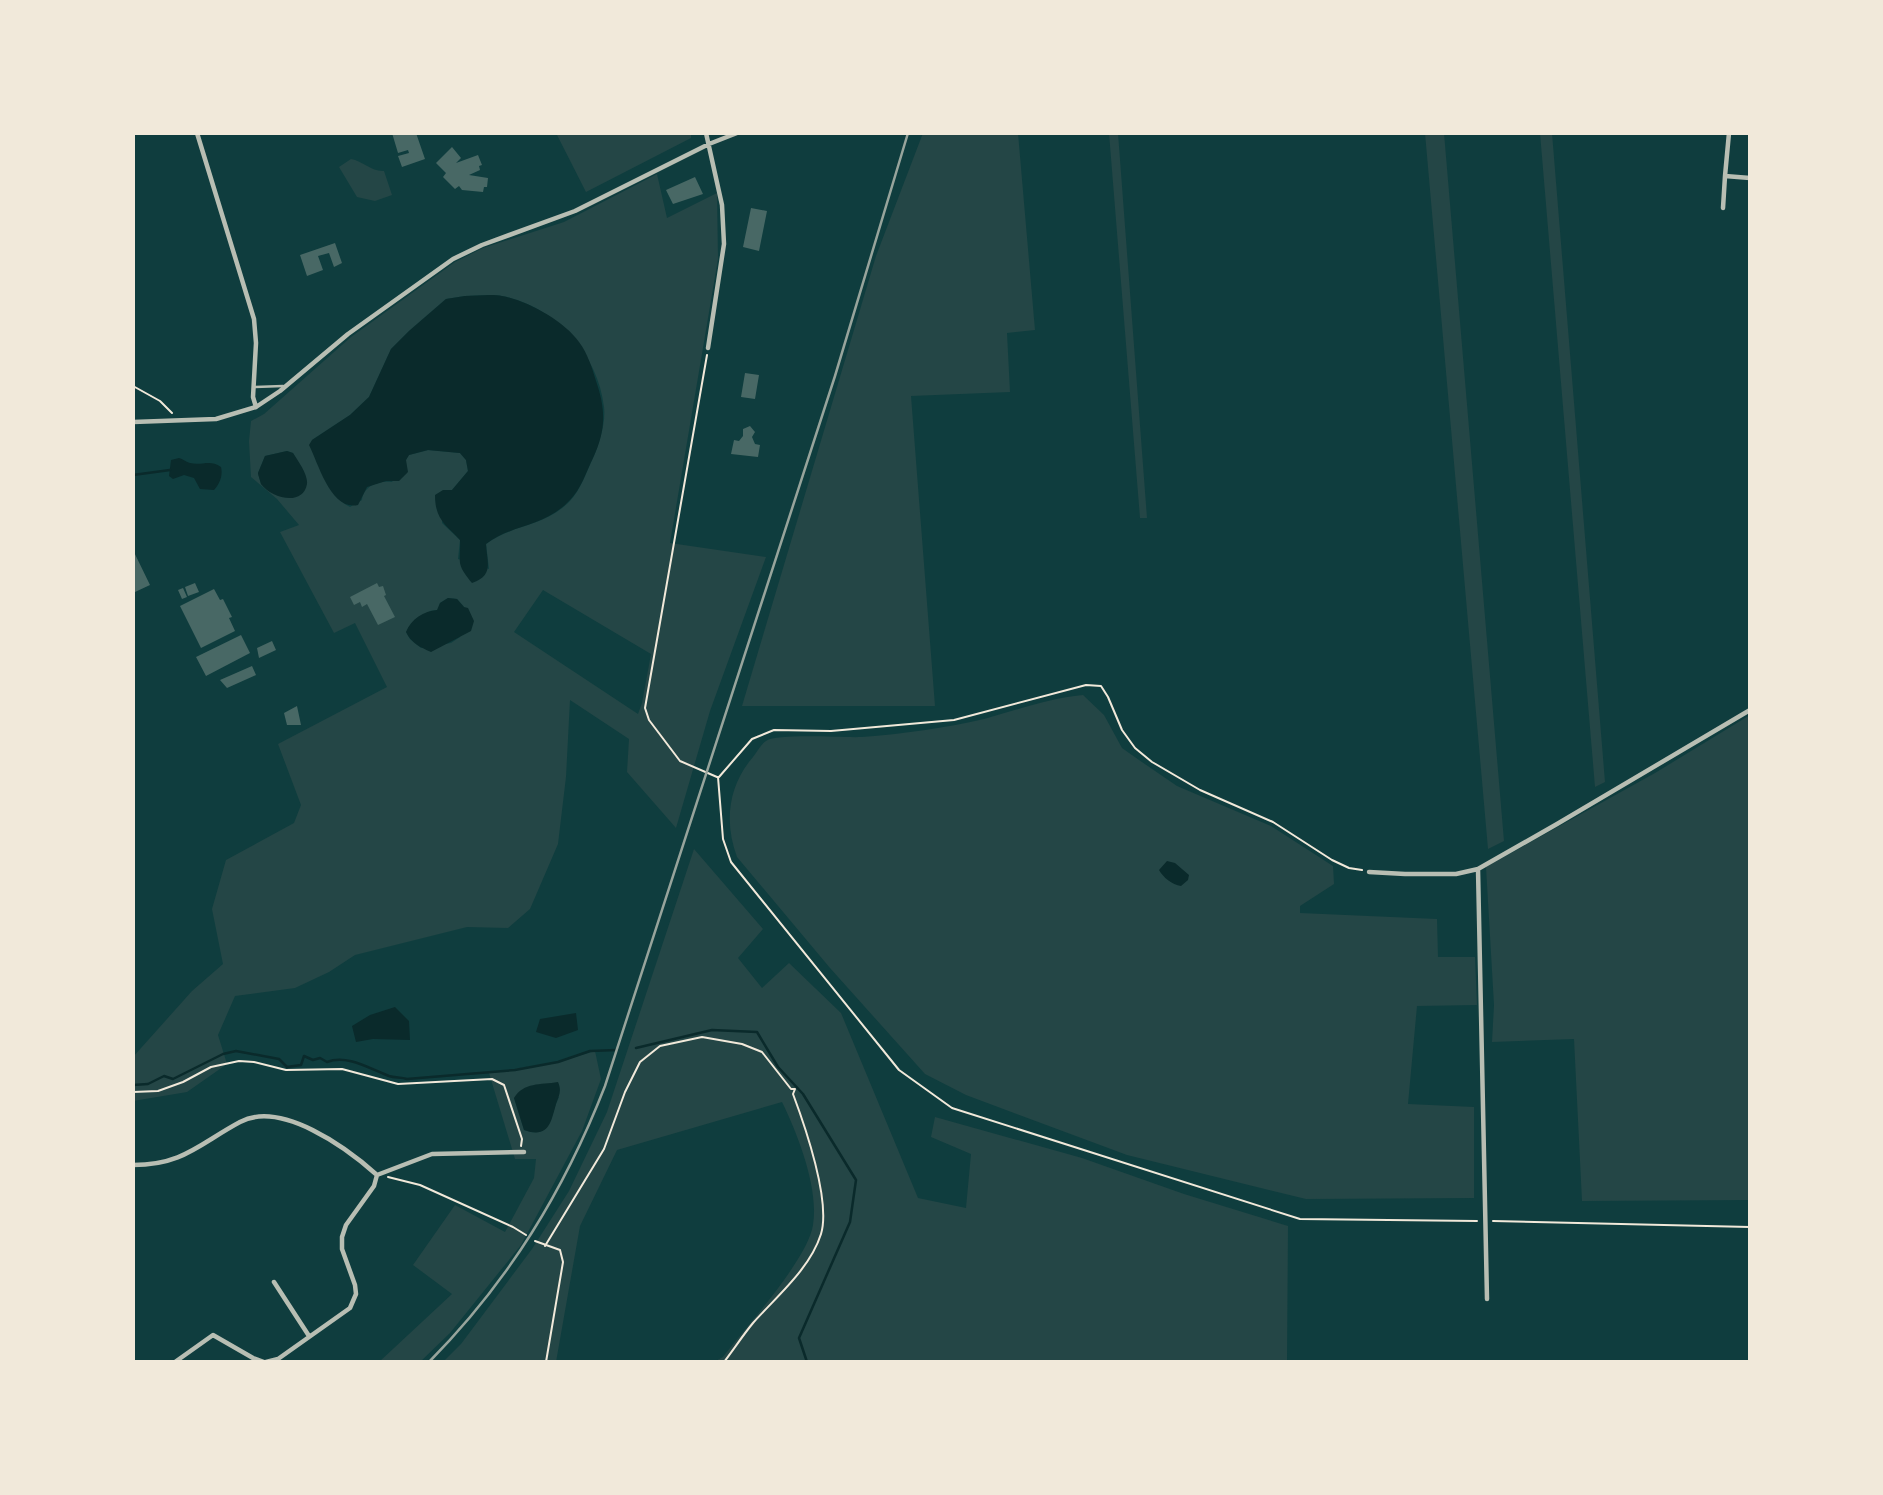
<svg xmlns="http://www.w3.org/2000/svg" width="1883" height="1495" font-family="Inter,sans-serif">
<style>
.green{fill:#244646;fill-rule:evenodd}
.water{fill:#0a2a2b}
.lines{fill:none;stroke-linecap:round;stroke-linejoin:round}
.stream{stroke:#0a2a2b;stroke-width:2.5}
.building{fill:#486865}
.path{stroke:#f1e9da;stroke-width:2}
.service{stroke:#b8beb3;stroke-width:2.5}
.minor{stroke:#b8beb3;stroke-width:4.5}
.rail{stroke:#97a49c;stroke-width:2.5}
</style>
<rect width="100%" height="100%" fill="#0f3d3e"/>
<path class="green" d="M556,133h135v5l-105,54z
M923,133h95l17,197 -28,3 3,59 -99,4 24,310h-193l134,-450z
M1109,133h9l29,385h-7z
M1425,133h19l60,708 -16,8z
M1540,133h12l53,649 -10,5z
M351,159c12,2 21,13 33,12l8,24 -17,6 -18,-4 -18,-30z
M657,174l10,44 50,-25 1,66 -48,284 96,14 -56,154 -34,117 -49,-56 2,-33 -59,-39 -4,77 -8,67 -28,65 -22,19 -41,-1 -112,28 -26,17 -34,16 -60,8 -17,39 9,29 -40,28 -54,9v-44l59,-66 31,-27 -11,-55 14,-49 68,-37 7,-18 -23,-61 109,-57 -32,-64 -21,10 -54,-101 19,-7 -22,-26 -26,-22 -2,-36 2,-20 13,-7 87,-77 104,-75 28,-14 81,-26zM465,296c12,0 26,-2 37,0 53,10 96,58 102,111 2,15 -5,38 -11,51 -7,15 -12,31 -23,43 -25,26 -58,23 -84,43l3,25 -31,-10 2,-19 -18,-17 1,-33h9l16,-19 -2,-11 -6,-7 -32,-3 -19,5 -17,27c-13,-2 -29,4 -30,18l-12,7c-24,-12 -29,-44 -38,-67l38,-25 19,-18 22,-48 18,-18 37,-32zM287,451l6,2 14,28 -36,11 -10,-8 -3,-11 7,-17zM543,590l108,64 -9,49 -4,11 -124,-82zM448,598l9,1 7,8 -4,30 -9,6 -30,5 -11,-9 -4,-7 24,-21 8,-1 2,-7z
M1083,695l21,20 18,33 17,12 38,26 94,40 62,40 1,18 -34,22v7l137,6 1,38h37l2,48 -60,1 -9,98 66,3v91l-168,1 -179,-44 -161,-60 -41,-21 -95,-106 -93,-111c-13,-35 -9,-71 16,-100 4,-5 8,-13 13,-16 12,-8 77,-3 96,-4 41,-3 83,-9 122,-18 33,-9 65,-21 99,-24z
M1750,715v485l-168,1 -8,-162 -82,3 2,-37 -8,-138 169,-94z
M694,849l69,80 -25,29 24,30 27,-25 52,50 77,185 48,10 5,-54 -40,-17 4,-20 147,41 102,36 104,32 -1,136h-573l9,-5c23,-30 85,-98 90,-132 6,-37 -15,-90 -31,-123l-165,48 -37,76 -24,136h-113l18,-18 71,-95 37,-58 38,-79z
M595,1051l6,28 -19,52 -61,114 -71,88 -30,29h-41l73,-68 -39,-29 42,-60 50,27 29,-54 2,-19h-21l-26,-86 69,-11zM559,1097c-9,18 -7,43 -35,33l-10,-32z"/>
<path class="water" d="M465,296c12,0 26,-2 37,0 26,5 62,25 77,46 9,12 13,26 17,39 10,29 10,49 -3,77 -7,14 -12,31 -23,42 -25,27 -58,24 -84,44 1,19 8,31 -14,39 -17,-21 -11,-19 -12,-43 -15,-16 -25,-21 -25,-45l8,-5h9l16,-19 -2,-11 -6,-7 -32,-3 -19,5 -3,5 2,12 -9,9h-13l-19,6 -9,18c-27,6 -39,-40 -49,-60l3,-5 38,-25 19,-18 22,-48 18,-18 37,-32z
M287,451l6,2c5,8 15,21 14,31 -4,23 -36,14 -46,0 0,-1 -3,-9 -3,-11l7,-17z
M179,458c4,1 7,4 11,5 12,3 20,-4 31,4 2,8 -1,17 -7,23l-14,-1 -6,-11 -10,-3 -11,4 -4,-3 2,-16z
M448,598l9,1 7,8 4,1 6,13 -3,10 -40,21c-11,-5 -20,-9 -25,-20 5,-13 18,-21 31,-22l3,-7z
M1167,861l8,2 14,12 -1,5 -7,6c-9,-1 -18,-9 -22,-16z
M395,1007l14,14 1,19 -37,-1 -17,3 -4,-16 18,-11z
M576,1013l2,17 -22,8 -20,-6 4,-13z
M558,1082c4,9 1,13 -2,22 -5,18 -7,35 -32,26l-10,-32c10,-16 26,-13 44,-16z"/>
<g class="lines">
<path class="stream" d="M133,475l37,-5
M636,1048l76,-18 45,2 21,35 25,27 53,86 -6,42 -51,116 8,24
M133,1085l15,-1 16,-8 9,3 50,-25 13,-3 43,8 8,8 14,-2 3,-9 9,4 7,-2 7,4c20,-8 43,7 62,14 6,2 12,1 18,3l108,-9 43,-8 32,-11 27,-1"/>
</g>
<path class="building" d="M392,133h24l9,26 -23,8 -4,-11 11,-3 -1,-3 -10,3z
M452,147l9,11 -5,5 22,-8 4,10 -3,1 1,4 -11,5 19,3 -1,9h-3l-1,5 -21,-2 -3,-4 -4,3 -12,-12 3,-4 -10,-10z
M695,177l8,17 -30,10 -7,-14z
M751,208l16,3 -8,40 -16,-4z
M335,243l7,20 -8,4 -5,-14 -11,3 5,14 -16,6 -7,-21z
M745,373l14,2 -4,24 -14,-2z
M750,426l5,6 -3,5 3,7 5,1 -2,12 -27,-3 3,-14 5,1 4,-5v-7z
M133,550l17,35 -15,7 -2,-6z
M195,583l4,9 -11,4 -3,-9z
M377,583l2,4 4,-1 3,9 -2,1 11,21 -17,8 -11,-21 -5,3 -2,-5 -6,3 -4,-8z
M183,588l4,9 -5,2 -4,-9z
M214,589l6,11 3,-1 9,18 -3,1 6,13 -34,17 -21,-42z
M241,635l9,18 -44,23 -10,-19z
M272,641l4,9 -17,8 -2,-10z
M252,666l4,9 -29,13 -7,-8z
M297,706l4,19h-14l-3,-12z"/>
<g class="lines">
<path class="path" d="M707,355l-62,353 4,12 31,41 37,16
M133,386l27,15 12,12
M718,777l5,62 8,23 168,208 53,38 348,111 177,2
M719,777l33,-38 22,-9 57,1 123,-11 132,-35 15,1 7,11 14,33 13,18 17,14 48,28 73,32 59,38 17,8 13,2
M133,1092l25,-1 25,-9 28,-15 28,-6 15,1 32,8 56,-1 56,15 94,-5 12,6 18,54 -1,7
M388,1177l32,8 93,42 13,8
M1493,1221l257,6
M535,1241l25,9 3,12 -17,100
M545,1246l59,-97 21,-57 15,-30 20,-16 42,-9 40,7 20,8 29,37h4l-2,5c12,32 38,107 28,140 -11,35 -45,63 -68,89 -10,12 -19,26 -29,39"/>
<path class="service" d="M255,387l28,-1"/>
<path class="minor" d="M197,133l57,186 2,24 -3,54 3,10
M706,133l16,72 2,39 -16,104
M1729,133l-4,43 25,2
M1723,208l2,-32
M133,422l83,-3 40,-12 24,-16 68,-57 105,-75 29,-14 93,-34 134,-67 28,-11
M1478,869l9,430
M1369,872l36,2h51l22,-5 79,-45 193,-114
M133,1165c50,0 66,-21 107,-43 41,-22 107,26 137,53
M377,1175l55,-21 92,-2
M274,1282l35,54
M175,1362l38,-27 40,23 11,4
M266,1362l12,-3 72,-51 6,-14 -1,-9 -13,-36v-12l4,-12 28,-39 3,-11"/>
<path class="rail" d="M429,1362c80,-81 135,-171 176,-276l230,-710 73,-243"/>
</g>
<rect width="1883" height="1495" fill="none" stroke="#f1e9da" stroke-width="270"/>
</svg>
